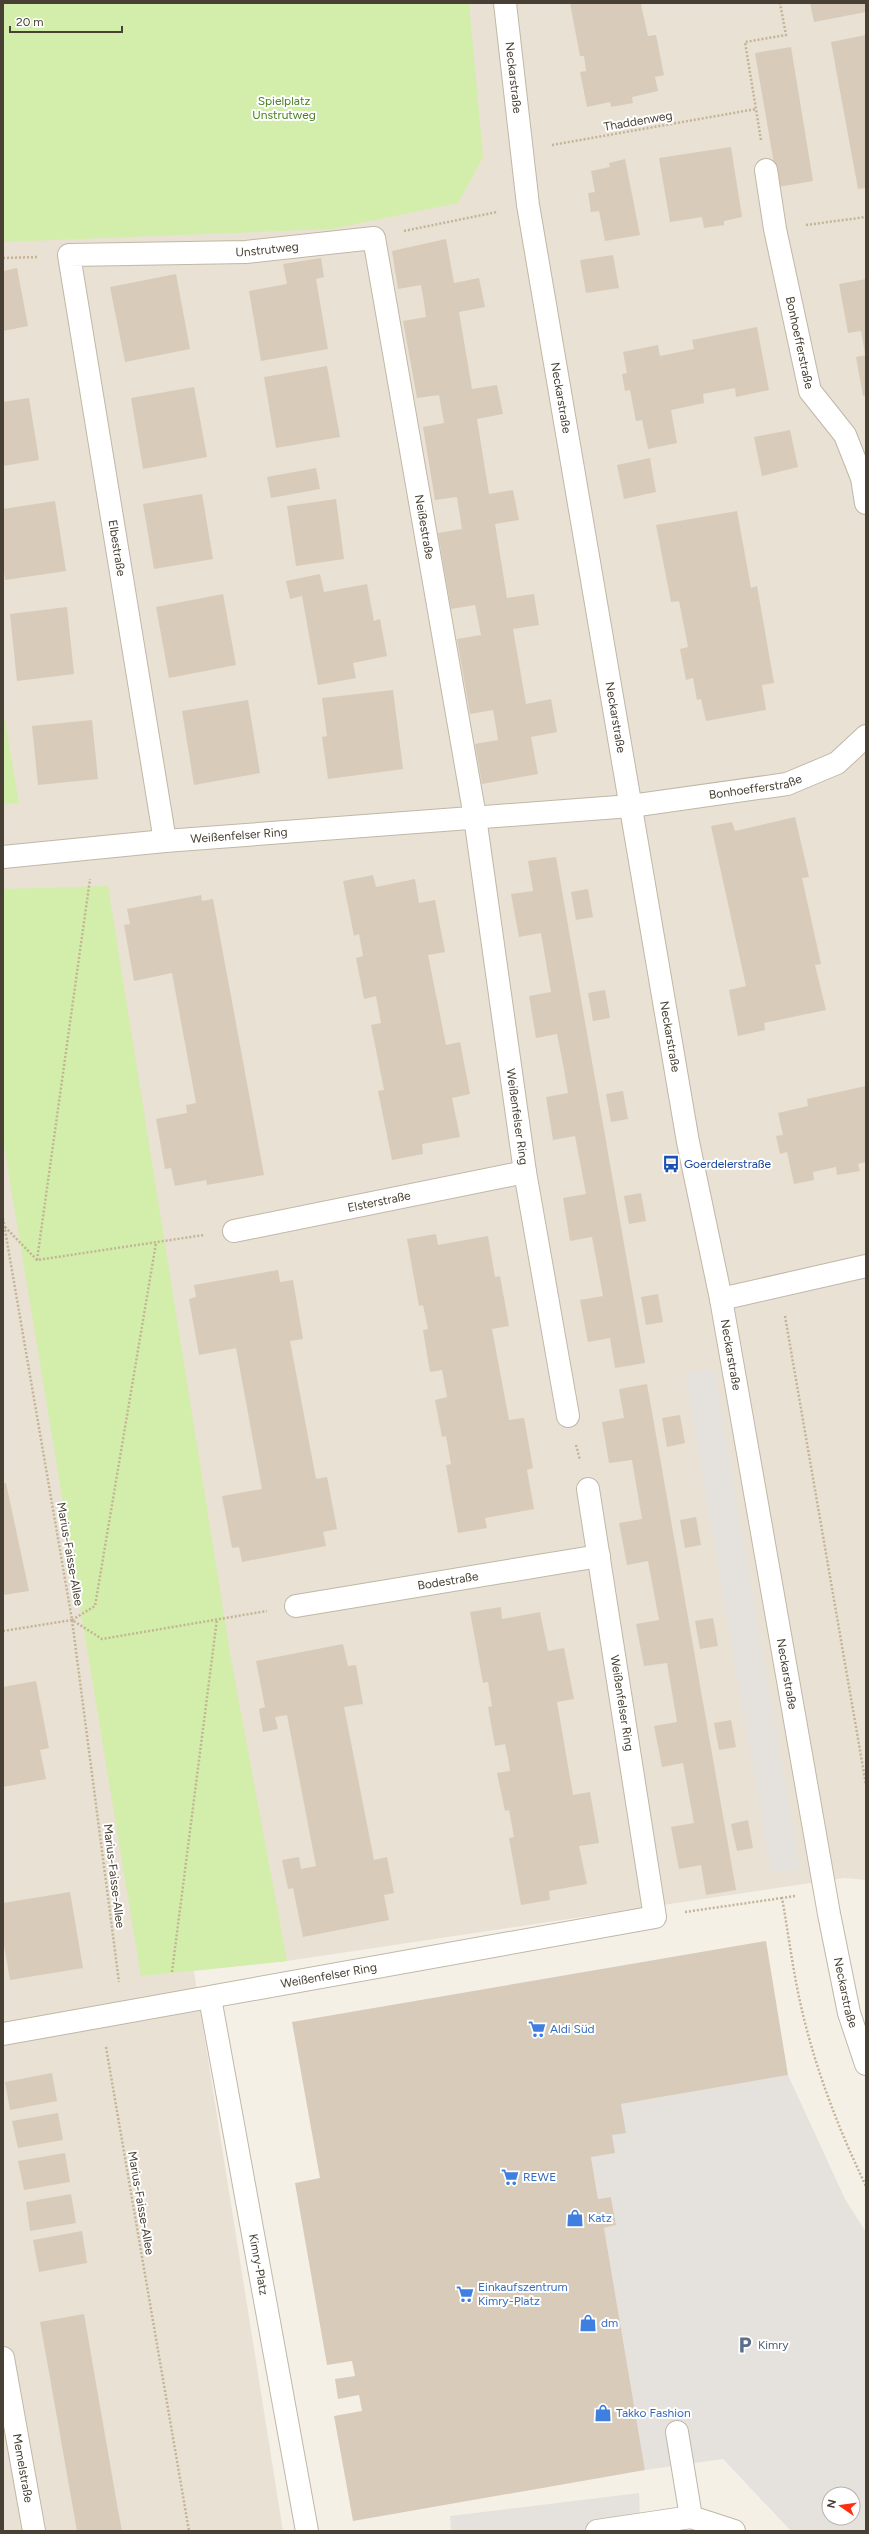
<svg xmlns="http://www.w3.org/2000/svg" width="869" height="2534" font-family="Figtree,sans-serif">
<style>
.residential{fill:#e9e1d3}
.green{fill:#d2eeaa}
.parking{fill:#e5e2de;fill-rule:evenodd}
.building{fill:#d8cbba}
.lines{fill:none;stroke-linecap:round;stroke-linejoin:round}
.minor-casing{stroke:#c1b7a7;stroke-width:24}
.path{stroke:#c5b397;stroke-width:2.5;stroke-dasharray:2 2;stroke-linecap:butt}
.minor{stroke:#fff;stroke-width:22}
.labels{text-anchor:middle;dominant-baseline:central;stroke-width:4;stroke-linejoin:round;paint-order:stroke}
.street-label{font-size:12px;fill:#484034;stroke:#fff}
.park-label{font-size:12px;fill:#498121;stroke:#fff}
.transit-label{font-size:12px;fill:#164399;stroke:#fff;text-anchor:start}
.shop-label{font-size:12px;fill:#366cbe;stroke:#fff;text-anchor:start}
.service-label{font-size:12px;fill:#4e5e75;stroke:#fff;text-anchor:start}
</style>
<rect width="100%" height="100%" fill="#f5f0e6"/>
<path class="residential" d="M3,3h863v1877l-22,-2 -557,83 -93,10 89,560h-280z"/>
<path class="green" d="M3,3h466l14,154 -25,46 -127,26 -328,13z
M3,709l16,94 -16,1z
M108,886l123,773 56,302 -146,15 -138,-837v-250z"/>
<path class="parking" d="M714,1369l86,500 -29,4 -86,-499z
M788,2075l57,124 21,33v299h-75l-68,-72 -78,11 -41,-242 12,-3 -5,-28 -13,2 -7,-42 30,-53zM829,2494h24v24h-24z
M639,2493l1,22 54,16h-243l-1,-15z"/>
<path class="building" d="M570,3h75l-4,2 7,31 8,-1 8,40 -9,2 3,14 -26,6 1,6 -22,4 -1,-5 -23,5 -7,-35 6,-1 -2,-15h-4z
M810,3h56v9l-52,10z
M866,35v153l-8,1 -27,-147z
M791,47l22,134 -35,6 -23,-134z
M731,147l11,70 -18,4v4l-20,3 -2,-11 -32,5 -11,-64z
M625,159l15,76 -35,6 -6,-30 -8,1 -3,-19 7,-1 -4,-21 19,-4 -1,-4z
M446,239l8,44 25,-5 6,29 -26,5 13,77 25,-4 6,29 -26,5 12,75 24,-4 6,30 -24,4 12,74 27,-4 5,31 -26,4 13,75 25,-5 6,33 -26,5 7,37 -56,10 -7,-40 23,-4 -2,-13 -3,-17 -23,4 -13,-75 24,-4 -6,-30 -24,4 -13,-76 24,-4 -5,-32 -22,3 -12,-73 21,-4 -5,-28 -22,3 -14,-77 23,-4 -2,-15 -3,-17 -23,4 -6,-38z
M613,255l6,33 -33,5 -6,-33z
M321,258l3,19 -8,2 12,70 -67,12 -12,-70 38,-7 -4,-20z
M17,268l11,58 -25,5v-60z
M176,274l14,75 -65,13 -15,-75z
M866,279v75h-1l-4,-23 -13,2 -9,-49z
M757,327l12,63 -33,7 -1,-9 -32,6 1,9 -33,7 6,33 -29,6 -6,-29 -6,1 -6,-31 -5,1 -3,-17 5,-1 -4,-21 35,-7 2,11 34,-7 -2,-9z
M866,355v40l-3,1 -7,-39z
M327,366l13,71 -64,11 -12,-71z
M194,387l13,70 -64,12 -12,-71z
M29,398l10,62 -36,6v-64z
M790,430l8,37 -36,9 -8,-39z
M650,458l6,34 -32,7 -7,-34z
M316,468l4,21 -49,9 -4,-21z
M202,494l11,65 -59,10 -11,-65z
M336,499l8,60 -48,7 -9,-60z
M55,501l11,70 -61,9 -2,-16v-55z
M737,511l14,77 6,-2 17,97 -12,2 4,25 -60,11 -5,-22 -4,1 -4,-22 -7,2 -6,-31 8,-2 -9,-46 -8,1 -15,-77z
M320,574l4,18 43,-8 7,37 6,-2 7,37 -34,7 3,15 -38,7 -16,-89 -12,3 -4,-18z
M223,594l13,71 -67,13 -13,-71z
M67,607l7,67 -57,7 -7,-67z
M393,690l10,79 -75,10 -6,-42 5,-1 -5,-38z
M248,700l12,73 -66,12 -12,-74z
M92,720l6,59 -60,6 -6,-59z
M795,817l14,60 -7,1 19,86 -6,1 11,45 -62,13 1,7 -27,6 -9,-46 17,-4 -35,-160 21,-4 3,9z
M556,857l89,506 -30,5 -5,-30 -22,4 -8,-42 23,-4 -11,-59 -22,4 -7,-43 23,-4 -11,-58 -22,4 -7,-43 22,-4 -5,-29 -6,-30 -21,4 -7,-42 22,-4 -10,-59 -22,4 -8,-43 22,-3 -5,-30z
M373,875l3,12 39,-8 4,24 16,-3 10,52 -17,3 18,90 14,-3 10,52 -18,4 8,39 -38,7 1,10 -31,6 -14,-69 6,-1 -13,-65 10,-2 -5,-27 -12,3 -8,-41 7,-2 -4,-22 -5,2 -11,-55z
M588,889l5,28 -17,3 -5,-28z
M201,895l1,6 11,-2 51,276 -57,10 -1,-5 -31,6 -4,-18 -6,1 -9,-50 31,-6 -1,-8 10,-2 -24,-130 -38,8 -10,-56 6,-1 -3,-15z
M605,990l5,28 -17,3 -5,-28z
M866,1086v76l-8,2 2,7 -23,4 -1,-8 -23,5 1,8 -20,4 -7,-32 -7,2 -4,-18 7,-1 -5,-22 30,-7 -1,-7z
M623,1091l5,28 -17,3 -5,-28z
M641,1193l5,28 -17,3 -5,-28z
M436,1234l2,11 50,-9 7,41 5,-1 9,50 -17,3 17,91 15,-2 9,50 -6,2 7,39 -49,9 2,10 -29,5 -12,-68 5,-1 -5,-28 -4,1 -7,-37 12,-3 -5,-27 -12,2 -7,-42 5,-1 -5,-24 -4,1 -12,-67z
M278,1270l2,12 13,-2 10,59 -13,2 26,138 11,-2 10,52 -14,3 3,14 -84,16 -3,-15 -7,1 -10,-52 40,-7 -26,-141 -37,7 -10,-56 7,-2 -2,-12z
M658,1294l5,28 -17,3 -5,-28z
M647,1384l89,506 -30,5 -5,-30 -22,4 -8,-42 23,-4 -11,-60 -21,4 -8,-41 23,-4 -10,-59 -23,3 -8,-42 23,-4 -11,-59 -21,4 -8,-42 23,-4 -10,-59 -23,3 -7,-41 22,-4 -5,-29z
M680,1415l5,28 -18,4 -5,-29z
M6,1483l23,108 -26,4v-111z
M696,1517l5,28 -16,3 -5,-28z
M501,1607l1,12 38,-7 8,39 16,-3 10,51 -17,3 16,93 17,-3 9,51 -20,3 8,38 -38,7 1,9 -29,5 -12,-67 5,-1 -5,-27 -4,1 -8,-38 13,-2 -2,-13 -3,-14 -10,2 -7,-39 4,-1 -4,-24 -5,1 -13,-71z
M713,1618l5,28 -18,3 -5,-28z
M343,1644l5,22 8,-1 7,39 -19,3 30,153 13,-3 7,36 -10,2 5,25 -86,17 -10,-49 -5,1 -6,-29 17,-3 2,12 15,-3 -29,-151 -12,2 3,12 -15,3 -4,-23 6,-2 -9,-46z
M36,1681l13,67 -9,2 6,29 -43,8v-100z
M731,1720l5,27 -17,3 -5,-27z
M748,1820l5,28 -16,3 -6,-27z
M70,1892l13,76 -73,12 -7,-40v-37z
M766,1941l22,134 -167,29 5,29 -14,2 3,18 -24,4 7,42 13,-2 5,28 -12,3 41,242 -292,51 -19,-105 28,-5 -3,-16 -21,4 -3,-20 20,-3 -3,-15 -25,4 -32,-182 25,-5 -28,-156z
M52,2073l5,28 -47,9 -5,-28z
M58,2113l5,27 -45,8 -6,-27z
M65,2153l5,29 -46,8 -6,-29z
M71,2194l5,29 -46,8 -4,-29z
M82,2231l5,32 -48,9 -6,-32z
M84,2314l34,196 4,21h-45l-30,-170 -7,-39z"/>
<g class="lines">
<g class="minor-casing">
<g id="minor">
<path id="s1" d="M505,3l23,202 160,937 33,157 108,615 20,99 17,51"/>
<path id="s2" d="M766,170l9,59 35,162 35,44 17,43 4,25"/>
<path id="s3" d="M165,841l-96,-586 177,-3 128,-14 101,579 50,355 43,244"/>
<path id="s4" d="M3,857l162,-16 466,-35 156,-22 50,-21 29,-27"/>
<path id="s5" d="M234,1231l291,-59"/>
<path d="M721,1299l145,-33"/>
<path id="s6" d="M296,1606l303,-50"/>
<path id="s7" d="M210,1998l97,533"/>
<path id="s8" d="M3,2034l652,-117 -67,-428"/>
<path id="s9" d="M3,2358l31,173"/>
<path d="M677,2432l14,85"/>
<path d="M597,2531l94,-14 43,14"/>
</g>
</g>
<path class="path" d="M761,140l-16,-98 41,-7 -6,-32
M552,145l204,-36
M806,225l60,-8
M404,231l93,-19
M3,258l35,-1
M3,1218l69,402 47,362
M5,1227l32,33 167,-25
M37,1260l53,-381
M785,1316l81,469
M576,1445l4,15
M72,1620l23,-14 61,-363
M3,1631l69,-11 30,19 165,-28
M795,1896l-13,2c6,33 10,66 17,99 14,66 38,129 67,189
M685,1912l97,-14
M172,1972l45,-353
M106,2047l83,484"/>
<use href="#minor" class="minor"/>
</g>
<defs>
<g id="bus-bare" transform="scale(1.38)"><path d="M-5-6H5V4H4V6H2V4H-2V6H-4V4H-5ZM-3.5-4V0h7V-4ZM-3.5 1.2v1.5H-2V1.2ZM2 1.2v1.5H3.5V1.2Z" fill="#1a4fb4" stroke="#fff" stroke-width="2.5" paint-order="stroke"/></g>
<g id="supermarket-bare" transform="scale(1.38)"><path d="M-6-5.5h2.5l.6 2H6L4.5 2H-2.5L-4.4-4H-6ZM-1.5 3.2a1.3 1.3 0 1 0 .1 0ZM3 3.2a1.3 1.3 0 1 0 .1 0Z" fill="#3f7fe0" stroke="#fff" stroke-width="2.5" paint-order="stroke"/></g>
<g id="shop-bare" transform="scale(1.38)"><path d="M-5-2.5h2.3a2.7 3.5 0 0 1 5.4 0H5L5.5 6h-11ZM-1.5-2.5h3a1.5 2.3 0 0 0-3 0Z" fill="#3f7fe0" stroke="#fff" stroke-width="2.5" paint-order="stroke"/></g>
<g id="parking-bare" transform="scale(1.38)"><path d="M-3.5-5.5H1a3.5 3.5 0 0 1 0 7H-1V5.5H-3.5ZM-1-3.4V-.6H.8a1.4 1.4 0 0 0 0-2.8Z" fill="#5c6f8a" stroke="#fff" stroke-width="2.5" paint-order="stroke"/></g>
</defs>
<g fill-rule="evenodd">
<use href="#bus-bare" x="671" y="1164"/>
<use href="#supermarket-bare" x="537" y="2029"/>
<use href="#supermarket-bare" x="510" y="2177"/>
<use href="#shop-bare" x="575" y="2218"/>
<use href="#supermarket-bare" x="465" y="2294"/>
<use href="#shop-bare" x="588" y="2323"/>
<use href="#parking-bare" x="745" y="2345"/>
<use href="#shop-bare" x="603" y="2413"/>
</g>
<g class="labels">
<g class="street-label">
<text stroke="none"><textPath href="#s1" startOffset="75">Neckarstraße</textPath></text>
<text transform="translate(638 121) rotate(-10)">Thaddenweg</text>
<text stroke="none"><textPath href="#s3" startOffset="792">Unstrutweg</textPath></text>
<text stroke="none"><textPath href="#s2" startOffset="176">Bonhoefferstraße</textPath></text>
<text stroke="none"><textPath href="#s1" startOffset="399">Neckarstraße</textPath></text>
<text stroke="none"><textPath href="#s3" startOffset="1193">Neißestraße</textPath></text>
<text transform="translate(117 548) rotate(81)">Elbestraße</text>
<text stroke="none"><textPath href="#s1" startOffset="723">Neckarstraße</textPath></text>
<text stroke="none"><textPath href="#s4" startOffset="756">Bonhoefferstraße</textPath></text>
<text stroke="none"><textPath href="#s4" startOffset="237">Weißenfelser Ring</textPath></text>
<text stroke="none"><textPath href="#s1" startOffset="1047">Neckarstraße</textPath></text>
<text stroke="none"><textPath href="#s3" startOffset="1790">Weißenfelser Ring</textPath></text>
<text stroke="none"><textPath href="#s5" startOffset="148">Elsterstraße</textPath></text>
<text stroke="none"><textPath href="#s1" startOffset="1371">Neckarstraße</textPath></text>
<text transform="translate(70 1554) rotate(80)">Marius-Faisse-Allee</text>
<text stroke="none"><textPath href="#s6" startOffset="154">Bodestraße</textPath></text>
<text stroke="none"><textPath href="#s1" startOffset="1695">Neckarstraße</textPath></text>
<text transform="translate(622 1703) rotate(81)">Weißenfelser Ring</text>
<text transform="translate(114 1876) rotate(83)">Marius-Faisse-Allee</text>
<text stroke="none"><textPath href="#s8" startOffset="331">Weißenfelser Ring</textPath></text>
<text stroke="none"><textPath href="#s1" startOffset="2019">Neckarstraße</textPath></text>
<text transform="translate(141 2203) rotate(80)">Marius-Faisse-Allee</text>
<text stroke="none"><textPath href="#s7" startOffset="271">Kimry-Platz</textPath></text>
<text stroke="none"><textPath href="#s9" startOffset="112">Memelstraße</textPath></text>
</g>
<g class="park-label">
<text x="284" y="101">Spielplatz<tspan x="284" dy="14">Unstrutweg</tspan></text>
</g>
<g class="transit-label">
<text x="684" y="1164">Goerdelerstraße</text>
</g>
<g class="shop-label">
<text x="550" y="2029">Aldi Süd</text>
<text x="523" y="2177">REWE</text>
<text x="588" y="2218">Katz</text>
<text x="478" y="2287">Einkaufszentrum<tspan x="478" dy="14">Kimry-Platz</tspan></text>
<text x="601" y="2323">dm</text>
<text x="616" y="2413">Takko Fashion</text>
</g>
<g class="service-label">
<text x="758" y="2345">Kimry</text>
</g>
</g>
<rect width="869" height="2534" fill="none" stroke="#484034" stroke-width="8"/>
<g transform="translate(841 2506) rotate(283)"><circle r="19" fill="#ffffff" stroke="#b6b3ae"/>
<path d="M0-3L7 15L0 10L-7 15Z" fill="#ff2d12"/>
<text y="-6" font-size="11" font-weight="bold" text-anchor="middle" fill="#484034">N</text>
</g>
<path d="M10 26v6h112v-6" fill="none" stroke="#484034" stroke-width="2"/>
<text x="16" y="26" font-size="12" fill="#484034" stroke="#ffffff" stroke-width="3" paint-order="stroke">20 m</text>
</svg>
